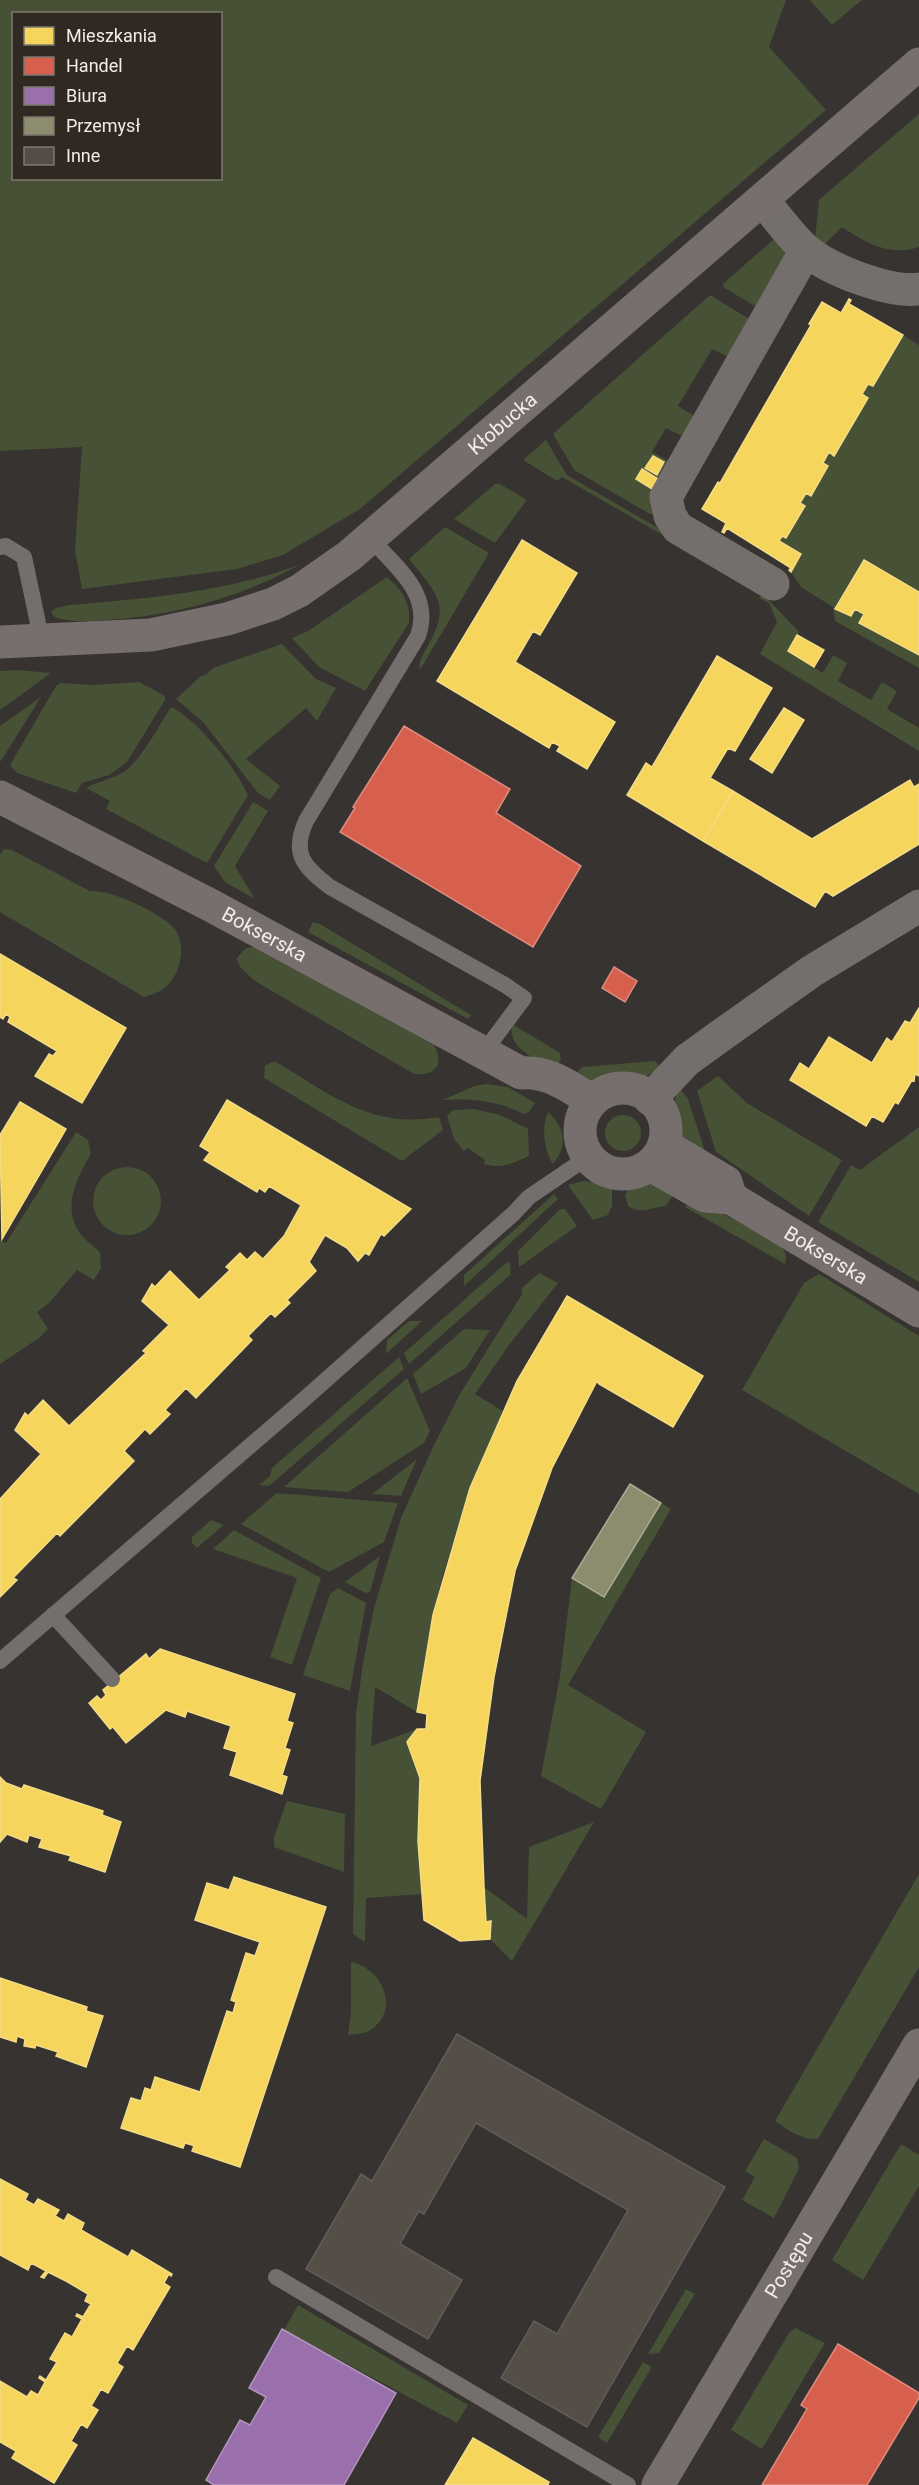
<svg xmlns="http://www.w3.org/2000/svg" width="919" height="2485" font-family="Roboto,sans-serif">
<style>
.green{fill:#465135;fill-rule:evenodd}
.homes{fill:#f6d55c;stroke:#f4dc86;stroke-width:1.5}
.shops{fill:#d6604d;stroke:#de8a7c;stroke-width:1.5}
.offices{fill:#9970ab;stroke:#b395bd;stroke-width:1.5}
.industry{fill:#8c8c6e;stroke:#aaa993;stroke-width:1.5}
.building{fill:#544e46;stroke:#605d5a;stroke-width:1.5}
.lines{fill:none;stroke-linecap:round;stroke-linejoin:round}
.lane{stroke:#746e6c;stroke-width:16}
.street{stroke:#746e6c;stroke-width:33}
.secondary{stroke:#776f6d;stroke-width:33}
.labels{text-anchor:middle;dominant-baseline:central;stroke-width:6;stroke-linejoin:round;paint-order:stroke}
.street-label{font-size:20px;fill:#f1ece8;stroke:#302922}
</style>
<rect width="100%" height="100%" fill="#363330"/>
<path class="green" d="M0,0h786l-17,47 57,63 -466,399 -77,46 -46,14 -155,20 -7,-39 7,-103 -82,4zM14,14h206v164h-206z
M810,0h52l-30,25z
M919,114v133c-28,10 -54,-4 -77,-20l-18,18 -9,-6 4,-39z
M776,237l9,15 -1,8 -26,48 -35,-21v-3z
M710,295l41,25 -21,38 -18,-9 -34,57 18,11 -12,20 -18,-9 -14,24 18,10 -15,52h-5l-76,-44 -21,-36z
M903,335l16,10v323l-84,-47 -2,-14 -32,-20 -10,-15 10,-18 -22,-13 3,-5 5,2 18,-31 -5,-4 29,-51 5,3 33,-57 -5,-4 6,-10 5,2z
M546,440l21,35 98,57 6,8 -109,-63 -5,4 -34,-21z
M495,484h5l27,16 -32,43 -41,-24z
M445,527l44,26 -69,117c-2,-8 2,-13 6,-21 26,-44 12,-54 -17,-90z
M301,564c-60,33 -124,51 -193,56 -18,1 -36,3 -54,-3l-3,-5 5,-4 14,-3c78,-7 158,-13 231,-41z
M387,577c15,13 24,25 22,46l-44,68 -46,-24 -27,-29 16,-7z
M763,594l36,38 -11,19 35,22 10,-18 14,8 -9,18 33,19 11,-18 15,9 -10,18 32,19v23l-159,-97 17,-32 -8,-19 -10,-5z
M282,644l34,35 20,9 -19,33 -11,-13 -60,51 34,27 -10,14 -12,-7 -55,-71 -27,-23 25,-23 5,-1 7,-7z
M17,670l34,3 -51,37v-39z
M139,682l26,14v4l-38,62 -18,13 -27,8 -6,10 -59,-20 -7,-8 46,-79 4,-3 34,2z
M41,697l-40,64h-1v-35z
M171,707c27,13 65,61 77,88l-41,68 -101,-54 4,-8 -24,-13c14,-8 33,-10 45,-22 14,-14 29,-42 40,-59z
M253,802l15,9 -33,55 20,33 -30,-17 -11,-16z
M4,849l8,1 78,41c20,-2 70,21 84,37 14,16 6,51 -12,62 -5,3 -12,5 -18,7l-144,-85v-57z
M313,922l7,2 151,91 -3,4 -160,-87z
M254,947l180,98c11,19 1,32 -20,29l-159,-93 -14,-13 -5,-9 10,-11z
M512,1024l48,29 1,6 -6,11c-18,-11 -48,-21 -43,-46z
M655,1061l6,6c-27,21 -59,20 -90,14l11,-14z
M272,1062h4c56,33 94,67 163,55l4,13 -41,31 -138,-83 1,-12z
M718,1076l29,27 95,57 -33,56 -93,-64 -19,-61z
M486,1084l22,3 27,16 -6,9 -5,2c-25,-13 -53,-16 -81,-14l31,-14z
M679,1087l9,12 16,49 -6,9c-18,-19 -31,-43 -19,-70z
M474,1109l26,6 28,14 1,27c-17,8 -27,13 -45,8l1,-4 -17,-12 -4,3 -10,-12 -7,-23 6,-6z
M548,1112c17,15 20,34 5,52 -9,-13 -12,-37 -5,-52z
M605 1133a18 18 0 1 1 36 0a18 18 0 1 1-36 0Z
M919,1127v155l-101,-60 33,-57 9,5z
M76,1132l12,8 3,14c-15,25 -31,56 -8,83 5,6 12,9 17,16l1,15 -7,12 -17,-10 -28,33 -12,9 11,17 -9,9 -39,26v-124l6,3z
M93 1201a34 34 0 1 1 68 0a34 34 0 1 1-68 0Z
M584,1181l18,2 10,6v17l-4,9 -15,5 -25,-35z
M651,1181l26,7 -11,18c-13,1 -27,9 -38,0l-3,-11 4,-9z
M554,1194l4,5 -94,87v-11z
M691,1197l88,46c5,6 9,13 6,21l-100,-57z
M560,1209h5l12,17 -58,41 -1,-16z
M507,1262l3,1 1,11 -102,90 -5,-11z
M539,1273l19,10 -49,62 -34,49 28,17 -33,77 -27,87 -10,40 -16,97 -42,-25 -4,59 46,-17 -10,13 13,36 -2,49 4,67 -56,4 -1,44 -12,-8 3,-220 7,-51 11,-55 27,-90 32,-71 27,-53 62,-100v-6z
M819,1274l100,62v158l-177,-104 62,-107z
M409,1321h13l-36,33 1,-14z
M464,1329l26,1 -24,38 -45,26 -8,-20z
M399,1357l5,12 -135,117 -10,-1 11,-9 2,-8z
M407,1378l23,53 -6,12 -76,49 -64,-5z
M417,1459l-16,37 -29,-2z
M277,1493l121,10 -14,39 -55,30 -88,-48z
M661,1503l10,6 -103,176 78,47 -45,77 -60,-33 19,-100 12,-98 32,18z
M211,1520l13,5 -27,23 -5,-5v-6z
M234,1530l87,48 -29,87 -22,-8 27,-79 -84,-29z
M380,1556l-10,36 -4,1 -21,-11z
M338,1588l28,15 -16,88 -47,-16 27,-81z
M287,1801l58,13 -1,58 -70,-25v-10z
M594,1822l-82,139 -22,-22 1,-17h-5l-2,-35 43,32 2,-72z
M919,1874v93l-101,172c-17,1 -30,-9 -43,-18z
M351,1962c33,6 51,52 16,70 -6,2 -13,2 -19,3l3,-23z
M764,2139l33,19 2,10 -25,50 -32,-18 13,-23 -10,-6z
M901,2144l18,11v31l-56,94 -31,-20z
M686,2289l9,5 -36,59 -11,1z
M298,2305l170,100 -11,18 -173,-93z
M795,2328l30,15 -63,106 -31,-19 58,-97z
M643,2362l9,5 -45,76 -9,-6z"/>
<path class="homes" d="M849,299l2,1 -2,4 54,31 -30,51 -5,-2 -6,10 6,4 -34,58 -5,-4 -6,11 5,3 -17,30 -5,-3 -6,10 5,3 -19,32 -4,-2 -3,5 22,13 -10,18 -2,-2 2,-2 -64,-40 -3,5 -2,-1 4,-9 -24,-14 16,-27 2,1 91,-158 -2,-1 13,-22 19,11z
M653,456l11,6 -7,13 -12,-7z
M642,469l16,10 -6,10 -16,-10z
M522,540l55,33 -37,62 -7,-4 -18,31 100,60 -28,47 -30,-18 3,-5 -8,-4 -3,6 -112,-67z
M864,560l55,32v63l-60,-32 5,-9 -9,-5 -4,7 -16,-7z
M797,635l27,15 -10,17 -26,-16z
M717,656l55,32 -37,63 -7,-3 -18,30 23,13 -30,50 -76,-46 19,-32 6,4z
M784,708l20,12 -32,53 -22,-14z
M910,780l4,7 5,-3v60l-86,52 -8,-5 -10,16 -112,-66 30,-50 79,48z
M0,954l126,74 -44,75 -47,-27 14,-22 4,2 4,-5 -49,-29 2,-5 -4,-3 -3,5 -3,-2z
M919,1008v68l-4,-2 -1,7 -2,-1 -14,24 -3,-2 -12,20 -11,-6 -6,10 -76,-46 10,-17 9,6 20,-32 43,26 15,-25 5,4 13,-21 5,2z
M227,1100l184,109 -27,27 -3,-2 -12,21 -4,-2 -7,8 -11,-13 -22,-13 -16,27 7,9 -29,29 3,3 -15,14 -4,-4 -23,23 4,4 -56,58 -10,-10 -21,22 5,4 -20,20 -5,-5 -21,22 10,10 -74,75 -3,-3 -44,45 4,2 -17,17v-98l41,-45 -26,-24 10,-17 3,3 15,-16 26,26 77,-73 -3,-2 26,-26 -27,-24 10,-17 3,3 15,-16 29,29 31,-30 -4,-3 14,-14 7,7 8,-8 8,7 21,-23 17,-31 -32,-19 -4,6 -6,-4 -2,4 -53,-32 6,-8 -10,-6z
M20,1102l46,27 -64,110 -2,-104z
M567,1296l136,80 -30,51 -74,-43 -2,-3 -45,87 -37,103 -21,106 -14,104 4,106 2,35 5,-1 -1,18 -30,2 -36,-21 -6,-79 2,-63 -13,-36 10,-13h9l1,-15 -10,-2 16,-97 37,-127 47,-107z
M160,1649l135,45 -8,27 6,2 -8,25 5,2 -8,25 5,2 -5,17 -52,-19 7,-23 -13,-4 7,-22 -44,-15 -2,6 -19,-7 -40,33 -13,-16 -3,2 -21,-26 8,-7 4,4 5,-5 -3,-5 43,-36 3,5z
M0,1777l6,6 16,6 2,-4 79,26 -1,4 19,7 -16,50 -36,-12 2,-4 -32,-9 3,-8 -13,-4 -2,7 -20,-8 -7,8z
M234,1877l92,30 -86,260 -48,-16 2,-5 -2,-1 -7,-2 -2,5 -62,-20 10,-30 10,3 4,-13 6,2 4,-13 45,15 27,-81 6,2 3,-11 -5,-2 15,-47 9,3 5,-14 -65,-22 12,-37 22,7z
M0,1978l87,29 -1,4 17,5 -17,51 -30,-11 2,-4 -22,-7 -1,3 -11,-2 1,-7 -8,-3 -1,6 -16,-5z
M0,2179l28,15 -3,6 9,5 4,-6 21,11 -4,6 9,5 4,-7 16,9 -3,7 47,27 4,-7 40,24 -1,2 -2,-2 -5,9 6,4 -37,63 -6,-4 -10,17 6,4 -15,26 -7,-4 -10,17 7,4 -11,18 -6,-4 -10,17 6,4 -23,38 -42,-25 4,-7 -16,-9v-61l27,16 4,-6 7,4 7,-13 -6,-4 1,-2 6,4 11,-18 -7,-3 15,-26 7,4 10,-18 -6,-3 1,-2 6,3 8,-13 -6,-3 3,-7 -22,-13 -18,-9 -4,6 -3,-1 5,-6 -9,-5 -6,-3 -3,7 -28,-15z
M473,2438l76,44 -1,3h-103z"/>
<path class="shops" d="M404,726l106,63 -14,24 85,53 -48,81 -193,-115 15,-24 -2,-1z
M614,967l23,14 -12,21 -23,-14z
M838,2344l81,49v5l-52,87h-105l45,-76 -6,-4z"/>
<path class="offices" d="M282,2329l114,64 -52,92h-130l-8,-5 34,-60 10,5 16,-28 -17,-9z"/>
<path class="industry" d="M630,1484l31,19 -57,94 -32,-19z"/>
<path class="building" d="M457,2034l268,153 -138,240 -86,-49 33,-57 23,13 71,-124 -152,-87 -52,91 -5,-3 -19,33 62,36 -34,59 -122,-70 55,-95 11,7z"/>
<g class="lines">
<path class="lane" d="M370,538c26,29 63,56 48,98l-112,185c-15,33 -2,46 24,66l175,98 19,13 -41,55
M0,547l6,-1 18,11 18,85
M53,1615l59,64
M0,1661l301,-259 212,-188 16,-17 59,-40
M276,2277l352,208"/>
<path class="street" d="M763,200c13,16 27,36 43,50 23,20 83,43 113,39
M773,584l-95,-56 -8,-12 -4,-19 140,-247
M650,1099l37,-39 36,-26 89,-63 107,-65"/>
<g class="secondary">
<path id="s1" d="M0,642l151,-7 76,-16 46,-15 26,-13 50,-35 570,-492"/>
<path id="s2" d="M0,797l212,109 309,167c29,-2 47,14 71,27"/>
<circle cx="623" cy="1131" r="43"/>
<path d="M664,1145l62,37 5,16"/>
<path id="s3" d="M650,1165l55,31 26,2 188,113"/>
<path id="s4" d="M658,2485l261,-440"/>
</g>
</g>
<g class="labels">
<g class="street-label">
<text stroke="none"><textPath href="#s1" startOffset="570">Kłobucka</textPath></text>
<text stroke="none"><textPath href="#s2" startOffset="298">Bokserska</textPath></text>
<text stroke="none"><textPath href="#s3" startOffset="200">Bokserska</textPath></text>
<text stroke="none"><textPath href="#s4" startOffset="256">Postępu</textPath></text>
</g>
</g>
<rect x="12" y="12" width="210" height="168" fill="#302922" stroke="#7d7771" stroke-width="1.5"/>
<rect x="24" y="27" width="30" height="18" fill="#f6d55c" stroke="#7d7771" stroke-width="1.5"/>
<text x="66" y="42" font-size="18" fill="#f1ece8">Mieszkania</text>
<rect x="24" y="57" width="30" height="18" fill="#d6604d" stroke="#7d7771" stroke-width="1.5"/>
<text x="66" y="72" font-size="18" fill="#f1ece8">Handel</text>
<rect x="24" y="87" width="30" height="18" fill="#9970ab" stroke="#7d7771" stroke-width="1.5"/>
<text x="66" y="102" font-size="18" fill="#f1ece8">Biura</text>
<rect x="24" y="117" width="30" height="18" fill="#8c8c6e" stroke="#7d7771" stroke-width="1.5"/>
<text x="66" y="132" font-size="18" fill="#f1ece8">Przemysł</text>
<rect x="24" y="147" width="30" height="18" fill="#544e46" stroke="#7d7771" stroke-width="1.5"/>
<text x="66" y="162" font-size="18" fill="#f1ece8">Inne</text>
</svg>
